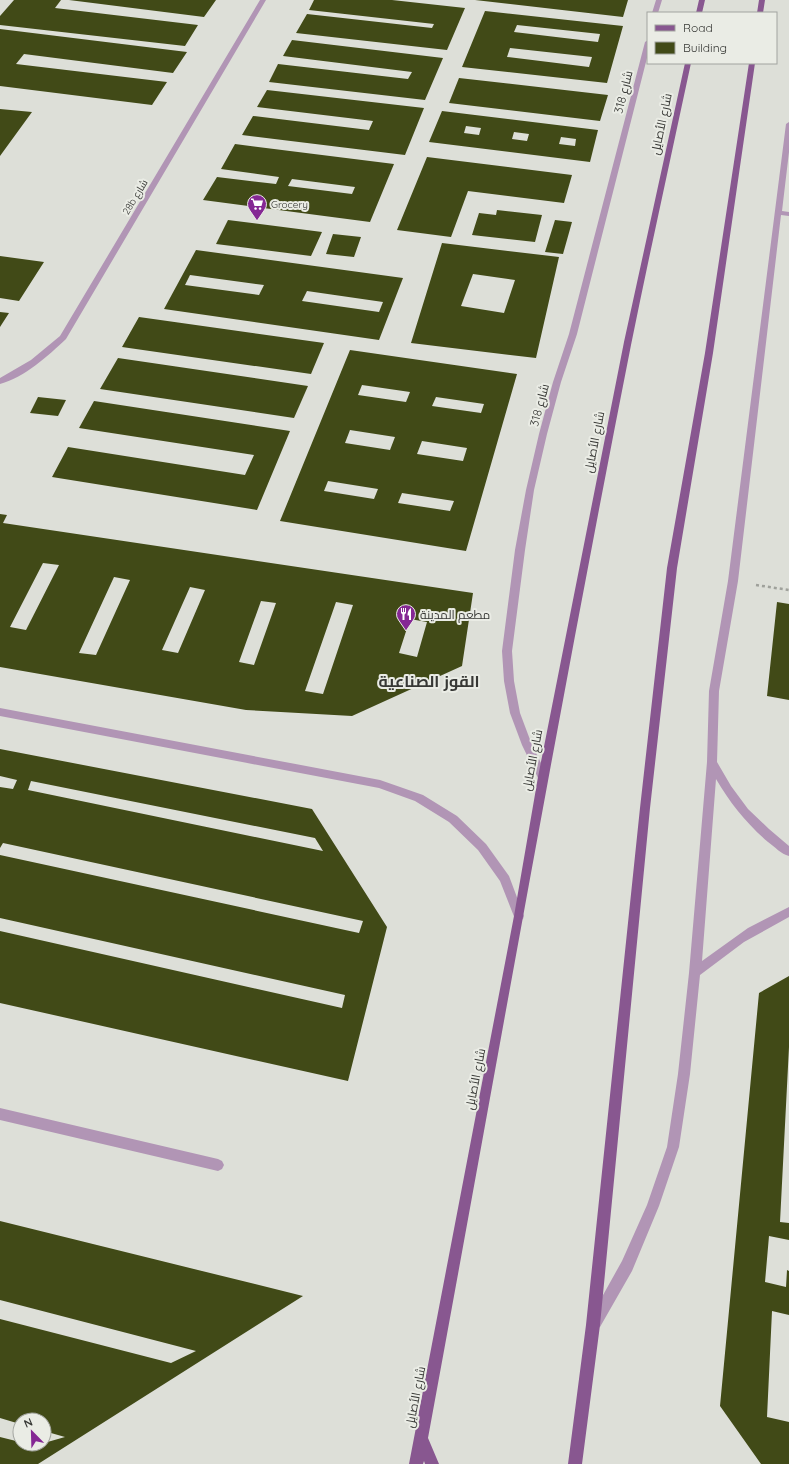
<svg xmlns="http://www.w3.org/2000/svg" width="789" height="1464" font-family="Quicksand,Cairo,sans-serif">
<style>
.building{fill:#414a17;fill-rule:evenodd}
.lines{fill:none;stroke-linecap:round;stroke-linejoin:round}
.path{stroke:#9fa19b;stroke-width:2.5;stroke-dasharray:3 3;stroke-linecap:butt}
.minor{fill:#b195b5;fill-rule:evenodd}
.major{fill:#885790;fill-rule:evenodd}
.labels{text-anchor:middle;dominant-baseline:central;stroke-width:4;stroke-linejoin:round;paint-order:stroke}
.far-street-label{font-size:10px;fill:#373835;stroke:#eaece5}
.far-poi-label{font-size:10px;fill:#373835;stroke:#eaece5;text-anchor:start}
.street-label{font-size:12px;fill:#373835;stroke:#eaece5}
.poi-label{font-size:12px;fill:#373835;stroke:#eaece5;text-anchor:start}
.district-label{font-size:16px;font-weight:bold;fill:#373835;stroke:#eaece5}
</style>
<rect width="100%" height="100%" fill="#dddfd8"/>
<path class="building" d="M14,0h47l-6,8 143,17 -13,21 -185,-21v-9z
M69,0h147l-12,17z
M314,0h78l73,8 -18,42 -151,-17 11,-19 125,14 2,-4 -125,-14z
M475,0h153l-5,17z
M485,11l138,15 -16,57 -145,-16zM517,25l83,9 -2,8 -84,-10zM510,48l82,9 -3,10 -82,-10z
M0,29l187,23 -14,21 -149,-19 -8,10 151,18 -15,23 -152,-19z
M292,40l151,18 -18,42 -156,-18 9,-18 130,15 4,-7 -129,-16z
M459,78l149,17 -8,26 -151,-18z
M267,90l157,18 -19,47 -163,-20 11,-19 116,14 4,-9 -116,-14z
M0,109l32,3 -32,44z
M442,111l156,19 -8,32 -161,-20zM466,126l15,2 -2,7 -15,-2zM514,132l15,2 -2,7 -15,-2zM561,137l15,2 -1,7 -16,-2z
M235,144l159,20 -24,58 -167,-22 14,-23 59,7 3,-7 -58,-8zM292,179l63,8 -3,7 -64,-8z
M427,157l145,18 -8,28 -96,-12 -17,46 -54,-7z
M497,210l45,5 -7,27 -63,-7 7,-22 17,2z
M228,220l94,12 -11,24 -95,-12z
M555,220l17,2 -9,32 -18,-2z
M333,234l28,3 -7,20 -28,-3z
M442,243l117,14 -23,101 -125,-15zM473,274l42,6 -11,33 -43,-7z
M196,250l207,28 -24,62 -215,-31zM190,275l74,10 -5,10 -74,-10zM307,291l76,11 -4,10 -77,-11z
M0,256l44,6 -25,39 -19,-3z
M0,312l9,1 -9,14z
M139,317l185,26 -13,31 -189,-27z
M350,350l167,24 -51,177 -186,-30zM362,385l48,7 -4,10 -48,-7zM436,397l48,7 -3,9 -49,-7zM350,430l45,7 -5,13 -45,-7zM422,441l45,7 -4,13 -46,-7zM328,481l50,8 -4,10 -50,-8zM402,493l52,8 -4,10 -52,-8z
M118,358l190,28 -14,32 -194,-29z
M38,397l28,3 -8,16 -28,-3z
M94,401l196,30 -33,79 -205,-33 16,-30 177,28 9,-20 -175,-27z
M0,514l7,1 -4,8 470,70 -11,73 -110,50 -106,-6 -246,-43zM43,563l16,2 -33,65 -16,-3zM114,577l16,3 -34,75 -17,-2zM190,587l15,3 -27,63 -16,-3zM261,601l15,2 -22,62 -15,-3zM336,602l17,3 -30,89 -18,-3zM410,619l17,3 -10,35 -18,-4z
M777,602l12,2v96l-22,-4z
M0,749l312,60 75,118 -39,154 -348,-78v-72l342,77 3,-13 -345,-77v-63l359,78 4,-12 -360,-78 -3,5v-61l13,2 4,-9 -17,-4zM31,781l284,57 8,13 -295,-61z
M789,976v71l-9,175 9,1v17l-20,-4 -4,46 21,5 1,-17 2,1v44l-17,-4 -5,106 22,5v42h-28l-41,-58 39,-413z
M0,1221l303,75 -265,168h-38v-27l20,5v2l14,2 10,-2v-1l21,-6 -21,-6v-11h-24v4l-20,-6v-99l171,44 25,-12 -196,-51z"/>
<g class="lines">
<path class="path" d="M756,585l33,5"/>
<path class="minor" d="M260,0h6l-200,339c-18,17 -41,38 -66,45v-6l31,-18 29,-24z
M656,0h6l-4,13h-6z
M648,40v14l-71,280 -16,48 -14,52 -13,56 -9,60 -13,101 2,30 6,32 12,32 16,32 -1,3 -4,1 -4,-1 -17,-35 -12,-32 -6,-32 -2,-30 13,-101 11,-60 13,-56 14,-52 16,-48 76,-292z
M789,122v30l-7,59 7,1v4l-8,-1 -43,366 -19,110 -2,71 14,24 17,23 21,20 20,17v10c-8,-2 -14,-9 -21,-14 -21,-18 -38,-39 -52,-63l-14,182 46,-33 41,-21v10l-45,25 -44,33 -10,99 -11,73 -20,59 -27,65 -32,56 -5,2 -5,-2 -2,-5 34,-61 25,-56 20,-58 11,-73 11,-101 18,-211 2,-71 19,-110 58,-457z
M0,708l380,72 43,15 34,21 29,28 23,32 15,40 -1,3 -4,2 -4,-2 -15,-38 -22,-31 -29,-28 -34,-21 -36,-13 -379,-72z
M0,1108l218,51 4,2 2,4 -2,4 -4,2 -218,-51z"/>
<path class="major" d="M699,0h6l-3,13h-6z
M759,0h6l-2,13h-6z
M685,63h6c-20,94 -41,188 -60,282 -72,364 -136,729 -203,1093l11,26h-14l-1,-3 -1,3h-14l105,-548 24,-139 86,-435z
M749,63h6l-42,290 -36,215 -27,240 -50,517 -18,139h-14l18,-139 54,-517 27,-240 38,-215z"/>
</g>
<defs>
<g id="supermarket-pin" transform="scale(1)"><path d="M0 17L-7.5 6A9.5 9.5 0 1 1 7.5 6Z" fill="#852894" stroke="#eaece5"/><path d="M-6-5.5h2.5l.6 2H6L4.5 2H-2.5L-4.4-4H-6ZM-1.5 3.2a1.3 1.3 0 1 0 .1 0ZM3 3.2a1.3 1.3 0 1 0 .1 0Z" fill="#fff"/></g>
<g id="restaurant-pin" transform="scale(1)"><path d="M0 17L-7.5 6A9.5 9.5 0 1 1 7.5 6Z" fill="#852894" stroke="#eaece5"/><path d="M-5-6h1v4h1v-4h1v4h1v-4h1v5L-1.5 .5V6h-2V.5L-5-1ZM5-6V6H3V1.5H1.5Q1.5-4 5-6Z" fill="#fff"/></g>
</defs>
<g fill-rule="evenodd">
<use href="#supermarket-pin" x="257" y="204"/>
<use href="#restaurant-pin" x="406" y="614"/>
</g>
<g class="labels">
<g class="far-street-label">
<text transform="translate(135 197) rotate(-59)">28b شارع</text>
</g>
<g class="far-poi-label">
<text x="271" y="204">Grocery</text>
</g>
<g class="street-label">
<text transform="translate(623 92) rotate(-76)">شارع 318</text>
<text transform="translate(661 124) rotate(-78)">شارع الأصايل</text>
<text transform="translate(539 405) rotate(-75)">شارع 318</text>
<text transform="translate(594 442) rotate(-79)">شارع الأصايل</text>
<text transform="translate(532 760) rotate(-79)">شارع الأصايل</text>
<text transform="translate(475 1079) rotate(-79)">شارع الأصايل</text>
<text transform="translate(415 1397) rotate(-79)">شارع الأصايل</text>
</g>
<g class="poi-label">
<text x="420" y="614">مطعم المدينة</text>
</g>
<g class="district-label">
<text x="429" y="681">القوز الصناعية</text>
</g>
</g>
<rect x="647" y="12" width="130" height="52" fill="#eaece5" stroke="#a2a49f"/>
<rect x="655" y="25" width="20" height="6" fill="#885790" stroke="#a2a49f"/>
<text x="683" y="32" font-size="12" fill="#373835">Road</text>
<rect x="655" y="42" width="20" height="12" fill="#414a17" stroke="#a2a49f"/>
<text x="683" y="52" font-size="12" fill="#373835">Building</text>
<g transform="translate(32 1432) rotate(337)"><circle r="19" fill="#eaece5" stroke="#a2a49f"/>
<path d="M0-3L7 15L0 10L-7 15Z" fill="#852894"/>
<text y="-6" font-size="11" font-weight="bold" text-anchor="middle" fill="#373835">N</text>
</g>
</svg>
